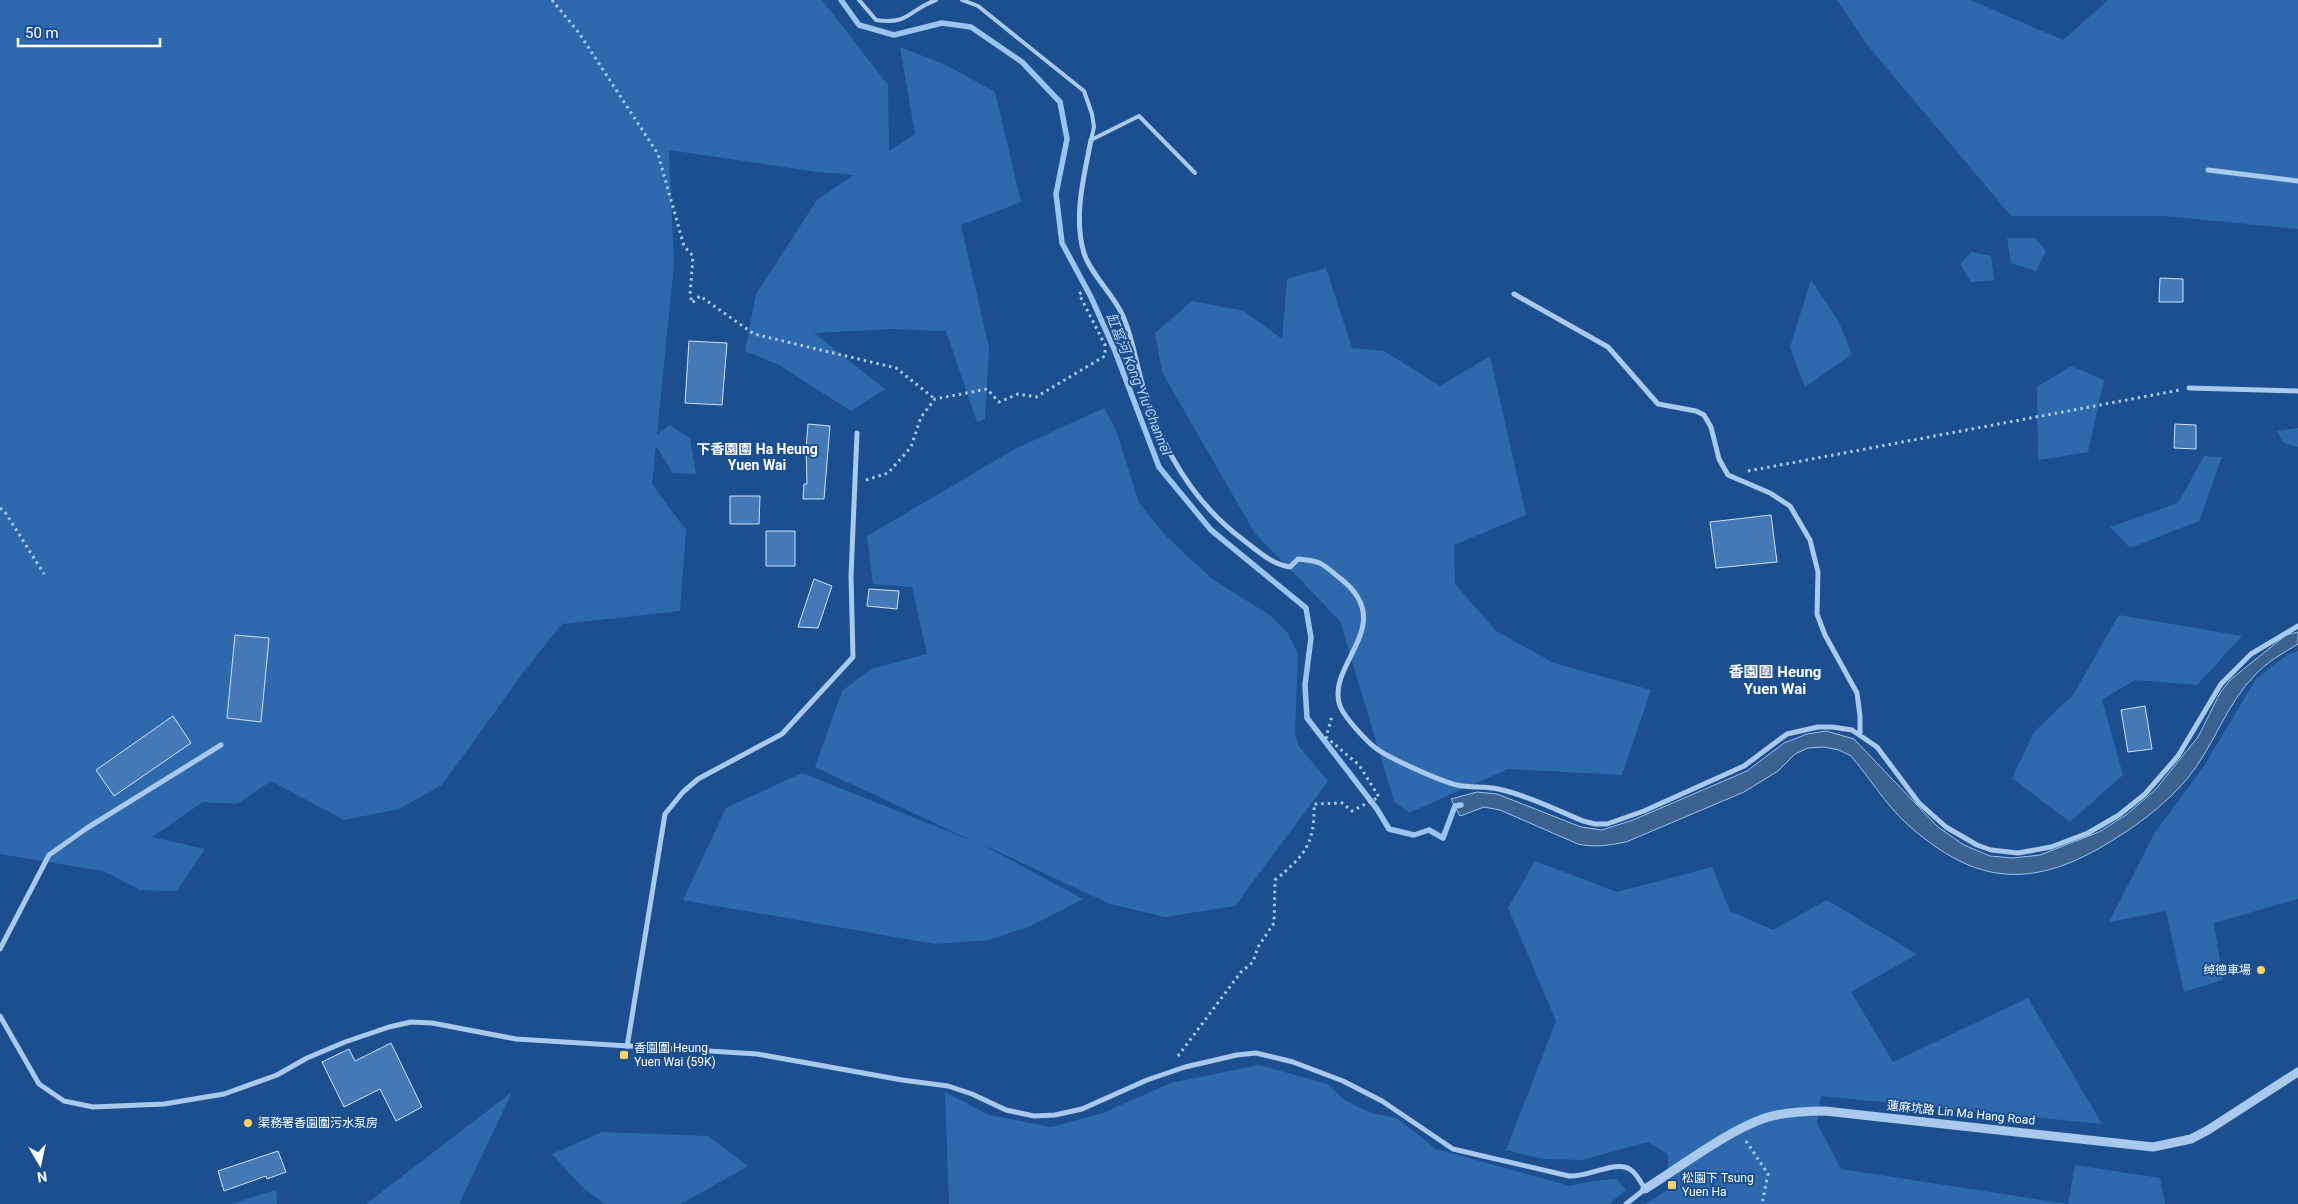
<svg xmlns="http://www.w3.org/2000/svg" width="2298" height="1204" font-family="Roboto,'Noto Sans SC',sans-serif">
<style>
.green{fill:#2e69ad}
.water{fill:#3c6290;stroke:#9cc4f0}
.lines{fill:none;stroke-linecap:round;stroke-linejoin:round}
.stream{stroke:#9cc4f0;stroke-width:5.5}
.building{fill:#4478b7;stroke:#cfe3fa}
.path{stroke:#a9c9ee;stroke-width:3;stroke-dasharray:2.5 4;stroke-linecap:butt}
.service{stroke:#a9c9ee;stroke-width:4}
.minor{stroke:#a9c9ee;stroke-width:5}
.tertiary{stroke:#a9c9ee;stroke-width:9}
.poi-dot{fill:#ffd166;stroke:#1b4f8f;stroke-width:2}
.labels{text-anchor:middle;dominant-baseline:central;stroke-width:4;stroke-linejoin:round;paint-order:stroke}
.poi-label{font-size:12px;fill:#fff;stroke:#1b4f8f;text-anchor:start}
.street-label{font-size:12px;fill:#fff;stroke:#1b4f8f}
.water-label{font-size:14px;font-style:italic;fill:#b5d3f5;stroke:#1b4f8f}
.neighbourhood-label{font-size:14px;font-weight:bold;fill:#fff;stroke:#1b4f8f}
.quarter-label{font-size:15px;font-weight:bold;fill:#fff;stroke:#1b4f8f}
</style>
<rect width="100%" height="100%" fill="#1b4f8f"/>
<path class="green" d="M0,0h822l66,85 1,66 26,-17 -15,-87 46,18 49,27 26,110 -60,23 28,123 -4,71 -8,3 -31,-91 -55,-2 -77,4 71,56 -34,22 -72,-46 -34,-14 11,-57 61,-94 37,-25 -37,-3 -148,-22 5,113 -17,172 13,-10 20,13 6,36 -23,-1 -17,-27 -4,38 34,46 -6,81 -118,13 -37,46 -83,115 -43,24 -55,11 -73,-39 -34,23 -34,-2 -51,35 53,12 -28,42 -37,-1 -37,-19 -103,-17z
M1837,0h133l93,40 45,-40h190v229l-133,-13h-154l-146,-174z
M2007,238h28l11,13 -10,20 -25,-8z
M1971,252l20,4 3,24 -23,2 -11,-18z
M1326,268l26,80 32,3 56,35 50,-30 36,159 -72,30 1,39 41,47 58,32 97,27 -29,85 -114,-6 -99,44 -15,-12 -54,-180 -86,-89 -92,-160 -7,-39 37,-32 52,10 38,28 5,-60z
M1811,280l27,40 14,34 -47,33 -15,-40z
M2071,366l33,14 -16,72 -50,8 -1,-73z
M1104,408l12,22 23,73 28,34 44,41 60,38 16,16 11,22 -3,80 3,11 30,36 -93,125 -70,11 -55,-13 -133,-62 106,57 -52,27 -42,14 -54,4 -252,-44 43,-92 76,-35 173,69 -160,-75 27,-76 29,-22 56,-15 -15,-67 -39,-3 -6,-48 148,-87z
M2298,428v19l-14,-4 -7,-12z
M2204,456l18,1 -23,64 -69,27 -20,-21 68,-24z
M2119,615l123,21 -45,49 -62,-5 -33,20 21,75 -53,47 -58,-44 22,-46 39,-37z
M2298,651v248l-84,24 9,57 -39,12 -18,-81 -57,11 45,-88 50,-68 52,-87 31,-24z
M1535,861l82,31 95,-25 18,44 43,19 54,-30 90,54 -66,38 42,70 135,-64 74,126 -281,-28 -4,27 24,46 227,35 7,-39 85,13 5,26h-520l23,-14v-36l-20,-12 -66,18 -39,-1 -37,-9 50,-129 -48,-113z
M1259,1065l68,19 17,16 27,13 26,5 39,31 134,37 23,-5 24,-2 9,11 -17,14h-660l-4,-112 44,23 62,12 52,-14 68,-30z
M512,1092l-53,112h-93z
M602,1132l106,4 40,30 -67,38h-76l-24,-18 -29,-32z
M276,1190l1,14h-46z"/>
<path class="water" d="M2298,632v12c-15,9 -31,18 -43,31 -29,29 -42,73 -68,104 -25,29 -56,51 -89,70 -75,42 -129,31 -192,-26 -19,-17 -38,-47 -55,-67l-12,-6 -15,-3 -16,1 -13,6 -17,17 -34,21 -118,50c-17,3 -31,6 -48,2l-78,-34 -16,-3 -24,9 -9,-17 26,-7 20,2 84,33 21,3 31,-10 114,-49 37,-28 23,-9 19,-3 28,8 84,88 26,18 26,11 23,2 27,-3 59,-23 27,-17 29,-25 43,-53 22,-44 10,-13 56,-45z"/>
<g class="lines">
<path class="stream" d="M841,0l18,25 35,10 48,-12 29,4 51,35 38,40 7,37 -11,55 6,49 29,54 24,54 44,116 52,63 95,78 5,30 -6,47 2,33 70,91 12,20 25,6 15,-5 14,8 12,-32 6,-1"/>
</g>
<path class="building" d="M2160,278l23,1v23h-24z
M689,341l38,2 -5,62 -37,-2z
M808,424l22,2 -6,73h-21l1,-15h3l-1,-35z
M2175,424l21,1v24l-22,-1z
M730,496h30l-1,28h-29z
M1771,515l6,47 -61,6 -6,-46z
M766,531h29v35h-29z
M814,579l18,7 -14,42 -20,-1z
M869,589l30,2 -2,18 -30,-3z
M235,635l34,3 -8,84 -34,-4z
M2145,706l7,43 -24,3 -7,-42z
M173,716l18,27 -77,53 -18,-26z
M391,1043l31,64 -26,14 -16,-32 -36,18 -22,-45 27,-13 6,12z
M278,1151l8,21 -19,7 -1,-3 -42,15 -6,-20z"/>
<g class="lines">
<path class="path" d="M552,0l27,33 79,121 26,92 9,10 -3,38 2,9 8,-7 54,38 142,34 39,31
M1748,471l432,-81
M866,480l22,-7 23,-26 10,-30 14,-18 52,-10 12,13 19,-8 18,3 69,-41v-11l-26,-51 11,-7
M0,508l5,4 39,62
M1178,1056l63,-84 12,-10 5,-15 16,-24 1,-43c29,-24 40,-35 39,-76l28,-1 10,8 27,-14 -20,-32 -33,-28 6,-21
M1746,1141l22,33 -6,30"/>
<path class="service" d="M859,0l17,20c34,5 32,-10 60,-20
M962,0l16,6 106,85 8,23 2,13 -3,13
M1091,140l48,-24 56,57"/>
<path class="minor" d="M1091,140c-7,36 -18,77 -7,113 6,20 28,40 38,61 11,23 14,51 22,76 18,58 49,112 98,149 16,12 29,25 48,28l8,-8c25,2 24,5 43,20 58,46 -16,85 -1,127 4,11 28,37 37,43 14,10 63,32 80,36 13,3 28,1 41,4 28,6 59,21 85,32l12,3h12l37,-13 100,-45 43,-32 31,-7h14l20,3 25,17 42,56 27,24 31,18 14,5 27,3 33,-6 37,-14 31,-18 26,-21 33,-38 43,-72 30,-30 47,-28
M2208,170l90,11
M1514,294l94,53 50,57 38,7 8,4 7,12 8,32 9,16 42,18 20,13 20,34 8,32 -1,42 8,21 32,58 3,23v19
M2189,388l109,3
M0,949l49,-94 38,-27 134,-83
M0,1016l39,68 25,17 29,6 71,-3 60,-10 53,-19 30,-17 38,-16 44,-15 22,-5 21,1 84,16 241,15 145,26 46,6 24,8 34,16 28,6 21,-1 27,-6 65,-29 38,-13 52,-12 19,-2 37,9 50,19 39,20 71,48 116,27c18,2 48,-17 62,-6 6,4 10,13 14,19l-19,15
M627,1047l38,-233 18,-22 15,-13 84,-45 71,-77 -2,-81 6,-143"/>
<path class="tertiary" d="M1645,1189c35,-22 82,-58 120,-71 19,-6 40,-7 60,-7l328,36 38,-8 17,-9 90,-58"/>
</g>
<g class="poi-dot">
<circle cx="2261" cy="970" r="5"/>
<rect x="619" y="1050" width="10" height="10" rx="2.5"/>
<circle cx="248" cy="1123" r="5"/>
<rect x="1667" y="1180" width="10" height="10" rx="2.5"/>
</g>
<g class="labels">
<g class="poi-label">
<text x="2251" y="970" text-anchor="end">绰德車場</text>
<text x="634" y="1048">香園圍 Heung<tspan x="634" dy="14">Yuen Wai (59K)</tspan></text>
<text x="258" y="1123">渠務署香園圍污水泵房</text>
<text x="1682" y="1178">松園下 Tsung<tspan x="1682" dy="14">Yuen Ha</tspan></text>
</g>
<g class="street-label">
<text transform="translate(1961 1113) rotate(6)">蓮麻坑路 Lin Ma Hang Road</text>
</g>
<g class="water-label">
<text transform="translate(1139 384) rotate(68)">缸窰河 Kong Yiu Channel</text>
</g>
<g class="neighbourhood-label">
<text x="757" y="449">下香園圍 Ha Heung<tspan x="757" dy="16">Yuen Wai</tspan></text>
</g>
<g class="quarter-label">
<text x="1775" y="672">香園圍 Heung<tspan x="1775" dy="17">Yuen Wai</tspan></text>
</g>
</g>
<g transform="translate(40 1164) rotate(171)" stroke="#1b4f8f" stroke-width="4" paint-order="stroke">
<path d="M0-4L9 19L0 12L-9 19Z" fill="#ffffff"/>
<text y="-8" font-size="14" font-weight="bold" text-anchor="middle" fill="#ffffff">N</text>
</g>
<path d="M18 38v8h142v-8" fill="none" stroke="#ffffff" stroke-width="2.5"/>
<text x="25" y="38" font-size="15" fill="#ffffff" stroke="#1b4f8f" stroke-width="4" paint-order="stroke">50 m</text>
</svg>
